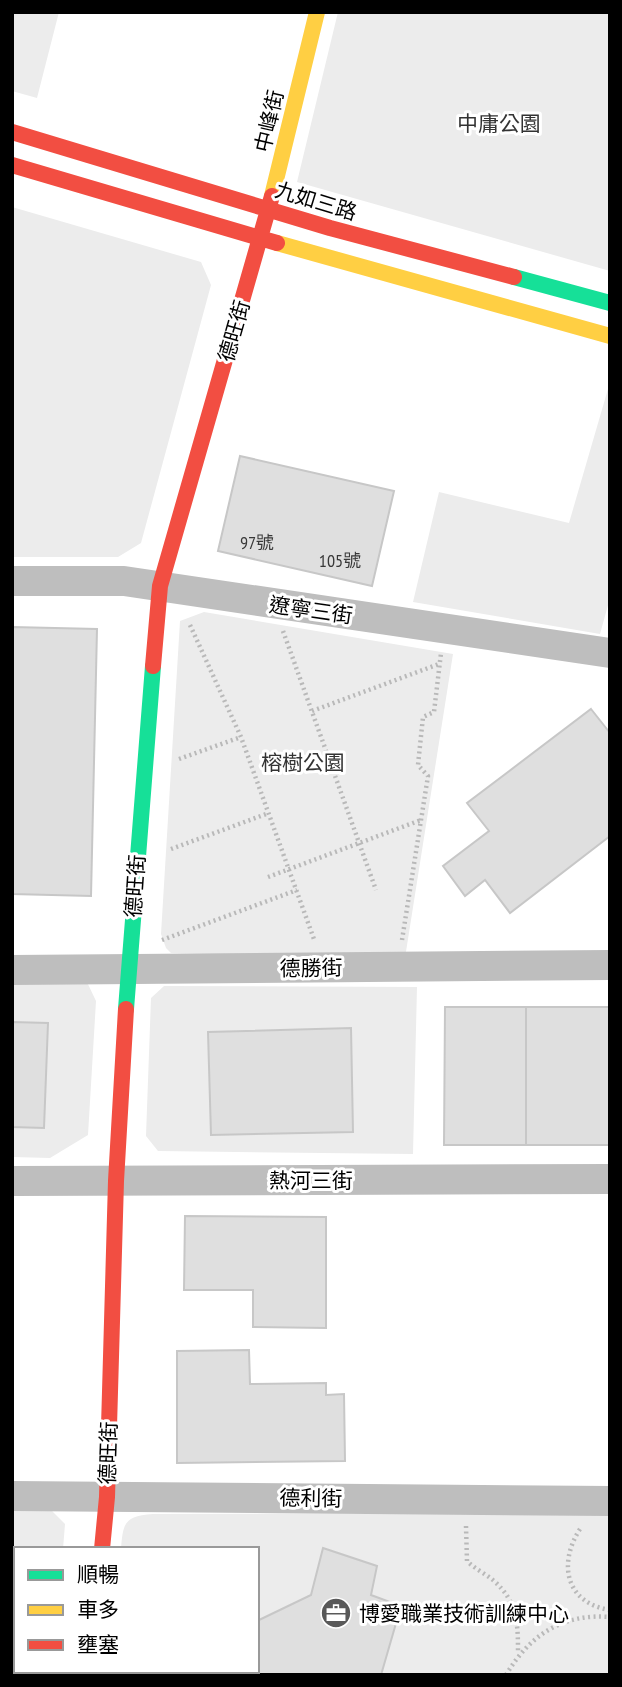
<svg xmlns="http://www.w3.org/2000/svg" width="622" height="1687" viewBox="0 0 622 1687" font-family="'PT Sans Narrow','Noto Sans TC',sans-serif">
<rect width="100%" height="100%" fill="#fff"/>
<path fill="#ececec" d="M12,12H59L37,98L12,91Z
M338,12H610V271L297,182Z
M12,207L201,262L211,285L141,543L118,557H12Z
M610,382V598L600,634L413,602L439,492L569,523Z
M204,612L453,654L405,958L171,953L166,948L161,934L180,621Z
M12,979L86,980L96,1001L88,1135L50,1158L12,1157Z
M164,986L417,987L413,1154L158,1151L146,1136L151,998Z
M12,1508H49L65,1524L63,1549H16V1671H55V1675H12Z
M441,1513L610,1514V1675H111V1671H257V1549H121C123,1522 125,1516 153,1514Z"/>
<path fill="#dfdfdf" stroke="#c7c7c7" stroke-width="2" d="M240,456L394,491L372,586L218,551Z
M12,627L97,629L91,896L12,894Z
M591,709L610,733V836L510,913L485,880L465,896L443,866L489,831L467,803Z
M445,1007H526V1145H444Z
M526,1007H610V1145H526Z
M12,1022L48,1023L44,1128L12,1127Z
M351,1028L353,1132L211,1135L208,1032Z
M185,1216L326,1217V1328L253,1327V1290H184Z
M249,1350L250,1384L326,1383V1395L344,1394L345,1461L177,1463V1351Z
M323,1548L377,1566L371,1595L401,1606L381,1675H179L177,1671H257V1621L311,1595Z"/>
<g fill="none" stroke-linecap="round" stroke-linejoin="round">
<path stroke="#b9b9b9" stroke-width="4.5" stroke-dasharray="2 3.5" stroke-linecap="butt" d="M190,625L241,737L315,942
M283,631L376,890
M312,711L439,664
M179,759L241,737
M171,849L269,813
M268,877L421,820
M162,940L297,890
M402,940L428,776L418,765L423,717L434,712L441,653
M466,1526L467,1561C475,1569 486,1574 494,1581C518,1602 518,1625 518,1654
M580,1529C558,1563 565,1603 610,1610
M506,1675C529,1636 562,1613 610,1617"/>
<path stroke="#bebebe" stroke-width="30" d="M12,581H124L610,653
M12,970L610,965
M12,1181L610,1179
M12,1496L610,1501
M92,1675V1671"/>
<path stroke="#16e098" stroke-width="16" d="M514,277L610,303
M126,1009L153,666"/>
<path stroke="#ffcf43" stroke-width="16" d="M272,196L317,12
M277,243L610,336"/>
<path stroke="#f24e42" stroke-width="16" d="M12,132L330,228L514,277
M12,165L277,243
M153,666L160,586L272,196
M102,1549L107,1497L116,1181L126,1009"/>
</g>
<defs>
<g id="office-disc" transform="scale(1.575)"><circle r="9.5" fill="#595959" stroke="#fff"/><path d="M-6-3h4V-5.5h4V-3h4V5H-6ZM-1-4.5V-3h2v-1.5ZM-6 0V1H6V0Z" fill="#fff"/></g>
</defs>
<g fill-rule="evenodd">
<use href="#office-disc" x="336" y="1613"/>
</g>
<g text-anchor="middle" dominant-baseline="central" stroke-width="6" stroke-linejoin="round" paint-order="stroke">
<g font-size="18" fill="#383838">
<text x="257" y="542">97號</text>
<text x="340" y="560">105號</text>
</g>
<g font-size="21" fill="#000" stroke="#fff">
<text transform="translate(269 121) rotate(-77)">中峰街</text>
<text transform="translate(316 201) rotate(17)">九如三路</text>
<text transform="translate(234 331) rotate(-74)">德旺街</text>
<text transform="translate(311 610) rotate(8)">遼寧三街</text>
<text transform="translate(135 886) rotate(-86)">德旺街</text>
<text transform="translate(311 968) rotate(-1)">德勝街</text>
<text x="311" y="1180">熱河三街</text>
<text transform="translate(108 1453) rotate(-88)">德旺街</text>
<text transform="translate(311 1498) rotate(1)">德利街</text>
</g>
<g font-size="21" fill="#333" stroke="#fff">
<text x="499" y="123">中庸公園</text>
<text x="303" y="762">榕樹公園</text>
</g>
<g font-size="21" fill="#000" stroke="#fff" text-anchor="start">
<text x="359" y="1613">博愛職業技術訓練中心</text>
</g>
</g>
<rect width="622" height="1687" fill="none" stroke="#000000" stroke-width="28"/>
<rect x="14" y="1547" width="245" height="126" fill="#ffffff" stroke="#999999" stroke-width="2"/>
<rect x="28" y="1570" width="35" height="10" fill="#16e098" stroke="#999999" stroke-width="2"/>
<text x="77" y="1582" font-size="21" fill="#000000">順暢</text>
<rect x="28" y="1605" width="35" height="10" fill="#ffcf43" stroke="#999999" stroke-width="2"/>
<text x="77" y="1617" font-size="21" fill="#000000">車多</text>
<rect x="28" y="1640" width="35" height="10" fill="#f24e42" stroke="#999999" stroke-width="2"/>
<text x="77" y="1652" font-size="21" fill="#000000">壅塞</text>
</svg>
